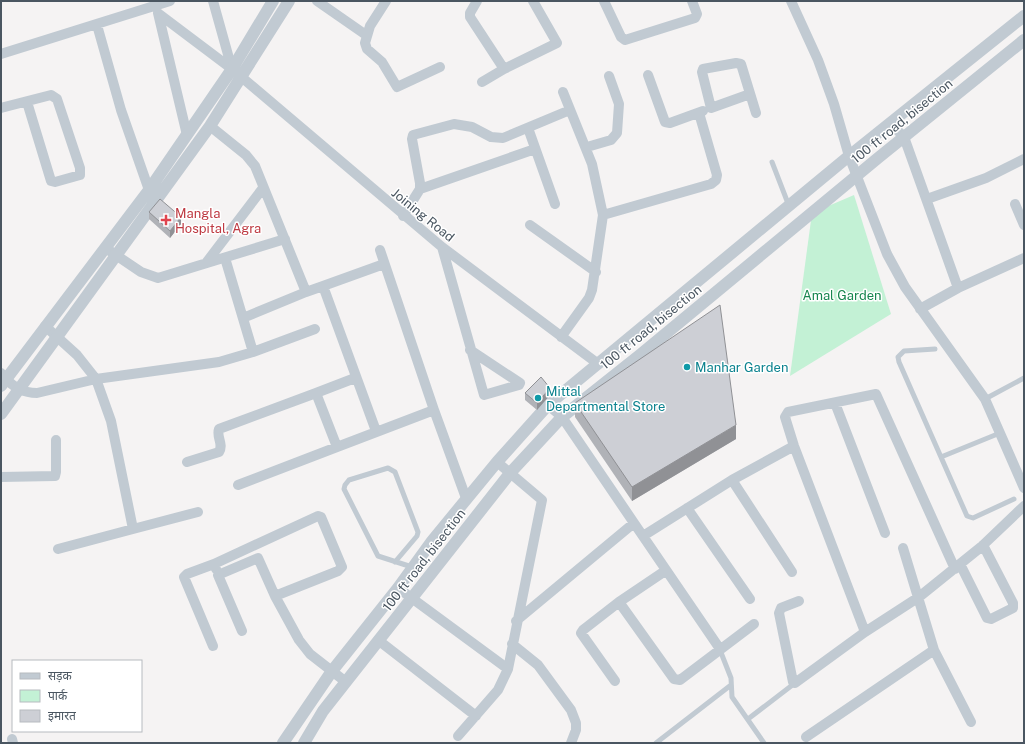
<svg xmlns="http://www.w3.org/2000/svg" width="1025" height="744" viewBox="0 0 1025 744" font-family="'Public Sans','Noto Sans Devanagari',sans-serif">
<rect width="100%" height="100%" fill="#f5f3f3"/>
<path fill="#c3f1d5" d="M854,195L891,314L790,376L812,213Z"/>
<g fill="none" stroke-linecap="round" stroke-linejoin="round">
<path stroke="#c1cad2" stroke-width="5" d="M772,162L789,206
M935,349L904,351L898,357L899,362L967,516L973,518L1014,499
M985,399L1024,378
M941,457L1000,433
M395,562L417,536L418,532L395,472L388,468L349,480L345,485L344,489L378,556L412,567
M720,650L731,678L732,697L764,743
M748,719L795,683
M656,743L731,685"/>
<path stroke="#c1cad2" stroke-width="10" d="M213,1L232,69
M317,1L366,35
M386,1L370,26L365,43L367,49L382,62L397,87L440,67
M477,1L470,13V17L504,69
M604,1L621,37L625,40L695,18L697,14L692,1
M791,1L818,60L834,104L849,156L887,254L905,287L985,399L1024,488
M158,13L187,135
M159,14L232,69L442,247L597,363
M97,25L121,110L149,190L153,195
M1,54L170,1
M648,75L665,122L670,123L703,111
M482,82L504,69L557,43L533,1
M750,94L711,108L702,72L703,69L736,63L741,64L756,113
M1,108L51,95L57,99L80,168V175L55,182L51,181L27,102
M890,123L904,137L958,288
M210,126L246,155L255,166L306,292L323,286L376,431
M528,128L555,204
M587,147L611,140L617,133L619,104L609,76
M420,189L535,149
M927,199L986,178L1024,159
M1015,204L1024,225
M603,215L711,184L716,180L717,175L699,113
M403,216L420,189V183L412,139L413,135L454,124L472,127L491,137L503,138L570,110
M530,225L596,272
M442,247L484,395L519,385L520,383L470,350
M380,250L434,410
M110,251L141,272L158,278L285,239
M206,263L263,188
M323,286L384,264
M920,309L958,288L1024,258
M243,318L306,292
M45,326L77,355L96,379L111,421L133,529L198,512
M561,337L589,298L592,290L603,215L592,164L563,92
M253,352L315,329
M1,373C10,385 22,393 37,393L96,379L219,362L253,352L225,258
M316,393L355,378
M835,403L885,533
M548,405L562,417L634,523
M187,462L219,452C224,444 216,437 219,429L316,393L337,447L434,410L466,498
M497,462L542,500L508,669
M1,477L55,476L56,472V440
M732,480L792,572
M238,485L337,447
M687,508L750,599
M643,536L732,480L794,446
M903,548L934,650L971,722
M58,549L133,529
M214,564L318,516L321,517L342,567L338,571L275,596
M960,564L987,618L991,619L1013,608V603L983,545
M665,571L619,602L674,679L680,680L754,624
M398,588L508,669L498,690L458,736
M799,601L781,608L779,613L793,682L795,683L865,632L919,597L981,547L1024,506
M516,621L634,523L720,649
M242,631L218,575L258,558L275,596L299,640L310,654L346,682
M865,632L794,446L785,417L788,412L876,394L955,569
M378,640L476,716
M512,644L538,665L571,710L576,723V730L571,743
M213,646L184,577L187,574L214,564L216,569
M615,681L581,633L583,630L619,602
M806,737L934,650
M12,739L13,743"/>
<path stroke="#c1cad2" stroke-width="12" d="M1,386L149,190L232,69L273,1
M1,414L210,126L289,1
M283,743L332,671L398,588L432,541L497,462L548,405L849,156L1024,16
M304,743L323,711L511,472L562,417L640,355L878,158L1024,40"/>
</g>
<path fill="#b0b2b7" d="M149,212L181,224L170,238L149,219Z
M525,393L550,395L537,410L525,400Z
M575,403L736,439L632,501L575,417Z"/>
<path fill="#909195" d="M181,217V224L170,238V231Z
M550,388V395L537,410V403Z
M736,425V439L632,501V487Z"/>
<path fill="#cdcfd5" stroke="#909195" d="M160,199L181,217L170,231L149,212Z
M720,305L736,425L632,487L575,403Z
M541,377L550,388L537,403L525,393Z"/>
<path fill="#e0444e" stroke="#fff" stroke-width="1.5" d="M164 214h4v4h4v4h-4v4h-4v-4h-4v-4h4z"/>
<g fill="#0f9aa8" stroke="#fff" stroke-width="1.5">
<circle cx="687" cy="367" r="4"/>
<circle cx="538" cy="398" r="4"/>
</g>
<g text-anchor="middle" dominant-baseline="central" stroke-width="3" stroke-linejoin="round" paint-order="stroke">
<g font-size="13" fill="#4a5661" stroke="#fff">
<text transform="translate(902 121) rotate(-39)">100 ft road, bisection</text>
<text transform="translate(423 215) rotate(39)">Joining Road</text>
<text transform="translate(651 327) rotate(-39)">100 ft road, bisection</text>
<text transform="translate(424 560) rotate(-52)">100 ft road, bisection</text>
</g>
<g font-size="13" fill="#be3a42" stroke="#fff" text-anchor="start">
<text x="175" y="213">Mangla<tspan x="175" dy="15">Hospital, Agra</tspan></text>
</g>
<g font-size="13" fill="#17864f" stroke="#fff">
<text x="842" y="295">Amal Garden</text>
</g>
<g font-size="13" fill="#0d838f" stroke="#fff" text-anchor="start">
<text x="695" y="367">Manhar Garden</text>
<text x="546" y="391">Mittal<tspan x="546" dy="15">Departmental Store</tspan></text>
</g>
</g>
<rect width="1025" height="744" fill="none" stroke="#4a5661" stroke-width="4"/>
<rect x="12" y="660" width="130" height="72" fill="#ffffff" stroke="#b7bbc0"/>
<rect x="20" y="673" width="20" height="6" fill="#c1cad2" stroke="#b7bbc0"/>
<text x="48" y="680" font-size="12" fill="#4a5661">सड़क</text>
<rect x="20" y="690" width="20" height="12" fill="#c3f1d5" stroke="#b7bbc0"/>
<text x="48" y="700" font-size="12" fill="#4a5661">पार्क</text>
<rect x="20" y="710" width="20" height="12" fill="#cdcfd5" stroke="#b7bbc0"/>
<text x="48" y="720" font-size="12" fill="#4a5661">इमारत</text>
</svg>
